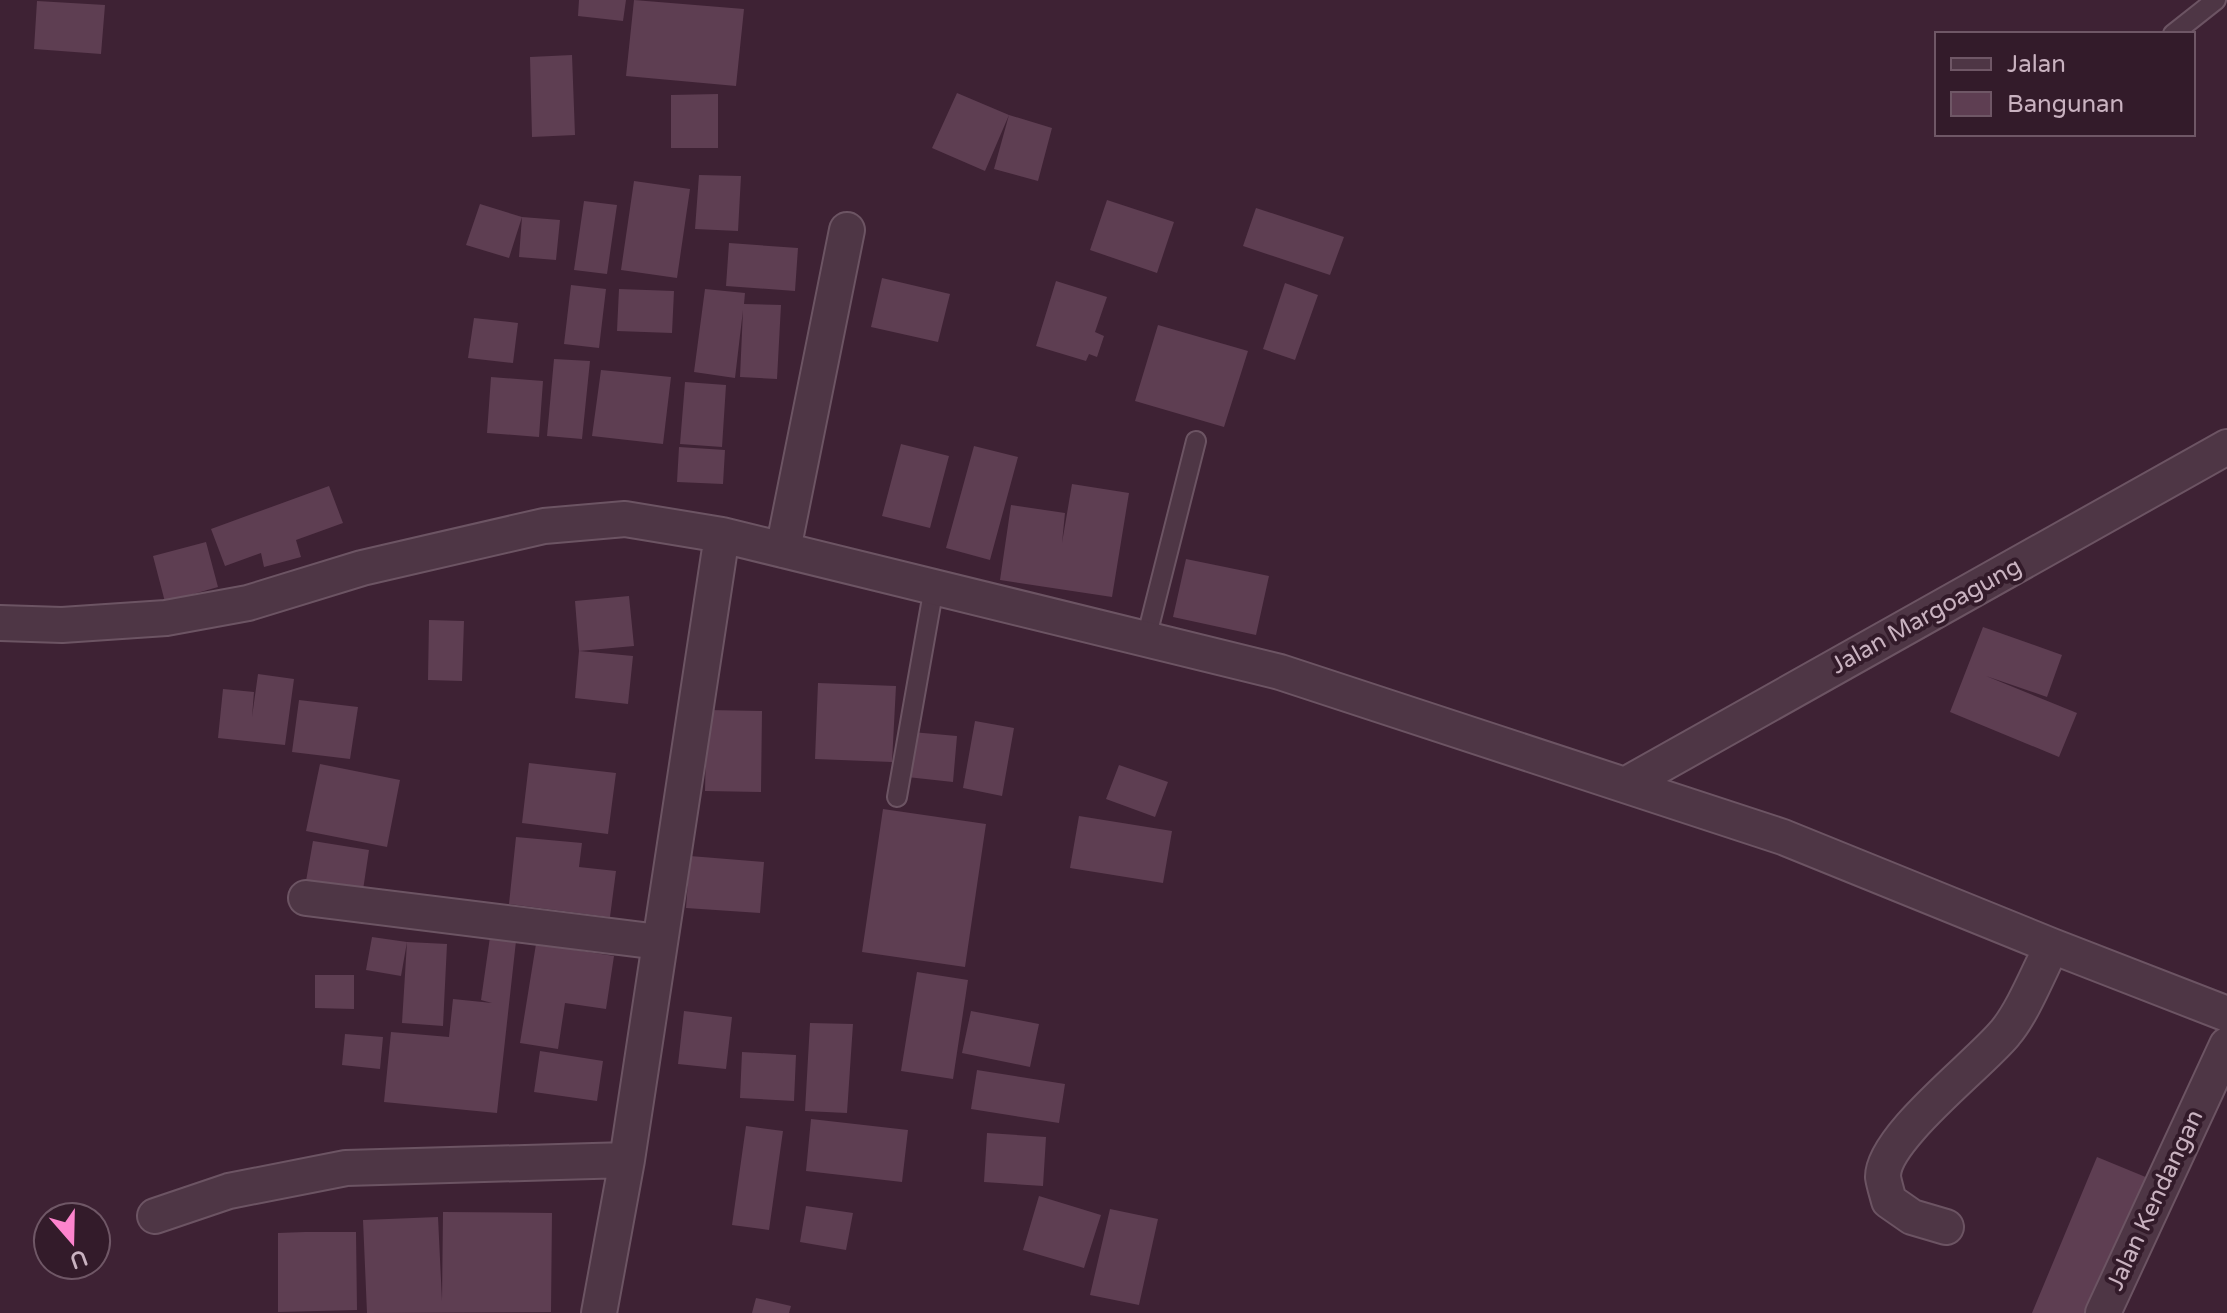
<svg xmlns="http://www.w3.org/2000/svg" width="2227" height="1313" viewBox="0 0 2227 1313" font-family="'Varela Round',sans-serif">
<rect width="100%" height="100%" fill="#3e2234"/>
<path fill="#5e3e52" d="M579,0H626L623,21L578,16Z
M634,0L744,9L736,86L626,76Z
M37,1L105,5L101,54L34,49Z
M572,55L575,135L532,137L530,57Z
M957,93L1009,115L985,171L932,148Z
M718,94V148H671V95Z
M1009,115L1052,128L1038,181L994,169Z
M699,175L741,176L738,231L695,229Z
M634,181L690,189L677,278L621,270Z
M1107,200L1174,222L1157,273L1090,250Z
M584,201L617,205L607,274L574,270Z
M480,204L522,217L560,220L556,260L519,257L522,217L509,258L466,245Z
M1256,208L1344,237L1330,275L1243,246Z
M729,243L798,248L795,291L726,286Z
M882,278L950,294L938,342L871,327Z
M1056,281L1107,297L1095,332L1104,336L1097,357L1089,354L1086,361L1036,346Z
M1285,283L1318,295L1295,360L1263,349Z
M571,285L606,289L599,348L564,344Z
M619,289L674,291L672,333L617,331Z
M705,289L745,293L744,304L781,305L777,379L740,377L743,310L735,378L694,372Z
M474,318L518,323L513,363L468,358Z
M1158,325L1248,351L1224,427L1135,401Z
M554,359L590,361L582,439L547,436Z
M601,370L671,377L663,444L592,436Z
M491,377L543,381L539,437L487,433Z
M685,382L726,385L722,447L680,444Z
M901,444L949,456L930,528L882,516Z
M974,446L1018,457L990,560L946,548Z
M679,447L725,450L723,484L677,482Z
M1072,484L1129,493L1112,597L1000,580L1011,505L1065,513L1062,543Z
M329,486L343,523L296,540L301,557L264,567L261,553L225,566L211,529Z
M206,542L218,587L165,602L153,556Z
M1186,559L1269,576L1256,635L1173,617Z
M629,596L634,646L579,651L575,601Z
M429,620L464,621L462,681L428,680Z
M1983,627L2062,655L2047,697L1986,676L2077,713L2059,757L1950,712Z
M579,651L633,656L628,704L575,698Z
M258,674L294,679L285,745L218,738L223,689L254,692L252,717Z
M818,683L896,686L892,762L815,759Z
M299,700L358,707L350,759L292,752Z
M707,710L762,711L761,792L705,791Z
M975,721L1014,728L1002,796L963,788Z
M912,732L957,736L953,782L907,777Z
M529,763L616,773L608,834L522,823Z
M320,764L400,780L387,847L306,831Z
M1119,765L1168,782L1155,817L1106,799Z
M883,809L986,824L965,967L862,952Z
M1079,816L1172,831L1163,883L1070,868Z
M516,837L582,843L579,867L616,871L610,917L509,904Z
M313,841L369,850L363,890L306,881Z
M690,856L764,862L760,913L686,908Z
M372,937L407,942L401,976L366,970Z
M490,937L516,941L497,1113L384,1102L391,1032L449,1037L453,999L492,1003L481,1000Z
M407,942L447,944L443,1026L402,1023Z
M536,944L614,956L606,1009L565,1003L558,1049L520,1043Z
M917,972L968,980L953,1079L901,1071Z
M315,975H354V1009L315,1008Z
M684,1011L732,1017L726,1069L678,1064Z
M971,1011L1039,1024L1030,1067L962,1053Z
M810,1023L853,1024L847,1113L805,1111Z
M345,1034L383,1037L380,1069L342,1065Z
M540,1051L603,1061L597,1101L534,1092Z
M742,1052L796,1055L794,1101L740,1098Z
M977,1070L1065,1084L1059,1123L971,1109Z
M811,1119L908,1130L902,1182L806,1171Z
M746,1126L783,1131L769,1230L732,1225Z
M987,1133L1046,1137L1043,1186L984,1182Z
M2097,1157L2148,1178L2092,1313H2032Z
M1039,1196L1101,1215L1084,1268L1023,1250Z
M806,1206L853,1213L846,1250L800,1242Z
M1110,1209L1158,1219L1139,1305L1090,1295Z
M443,1212L552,1213L551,1312L367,1313L363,1220L438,1217L442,1301Z
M305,1232H356L357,1310L278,1312V1233Z
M756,1298L791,1306L789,1313H752Z"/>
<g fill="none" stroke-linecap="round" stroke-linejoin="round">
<g stroke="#6c5463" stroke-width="22">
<path id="service" d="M2173,34L2216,0
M1146,639L1196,441
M897,797L934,587"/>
</g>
<g stroke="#6c5463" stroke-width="38">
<path id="minor" d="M783,550L847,230
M0,623L62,625L166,618L248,603L362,568L544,526L625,519L722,535L1280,672L1783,837L2052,946L2227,1014
M1625,785L2227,447
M306,898L659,942
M155,1216L229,1191L346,1168L627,1160
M1946,1227L1912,1217L1889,1201C1887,1193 1884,1184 1883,1177C1882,1138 1980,1064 2005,1033C2023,1012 2039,971 2052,946
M599,1313L627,1160L722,535
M2103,1313L2227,1045"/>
</g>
<use href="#service" stroke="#4e3645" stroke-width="18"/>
<use href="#minor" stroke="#4e3645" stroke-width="34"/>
</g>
<g text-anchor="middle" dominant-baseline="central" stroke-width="8" stroke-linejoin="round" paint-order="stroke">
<g font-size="24" fill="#c9b2c0" stroke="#331b2a">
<text transform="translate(1926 616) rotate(-29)">Jalan Margoagung</text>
<text transform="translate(2155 1200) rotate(-65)">Jalan Kendangan</text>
</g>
</g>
<rect x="1935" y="32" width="260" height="104" fill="#331b2a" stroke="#6f5766" stroke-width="2"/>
<rect x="1951" y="58" width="40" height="12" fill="#4e3645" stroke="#6f5766" stroke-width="2"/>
<text x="2007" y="72" font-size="24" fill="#c9b2c0">Jalan</text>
<rect x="1951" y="92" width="40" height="24" fill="#5e3e52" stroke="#6f5766" stroke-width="2"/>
<text x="2007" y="112" font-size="24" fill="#c9b2c0">Bangunan</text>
<g transform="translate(72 1241) rotate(160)"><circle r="38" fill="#331b2a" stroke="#6f5766" stroke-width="2"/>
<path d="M0-6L14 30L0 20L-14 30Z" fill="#fd84cd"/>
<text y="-12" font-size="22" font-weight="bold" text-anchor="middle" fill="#c9b2c0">U</text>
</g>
</svg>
